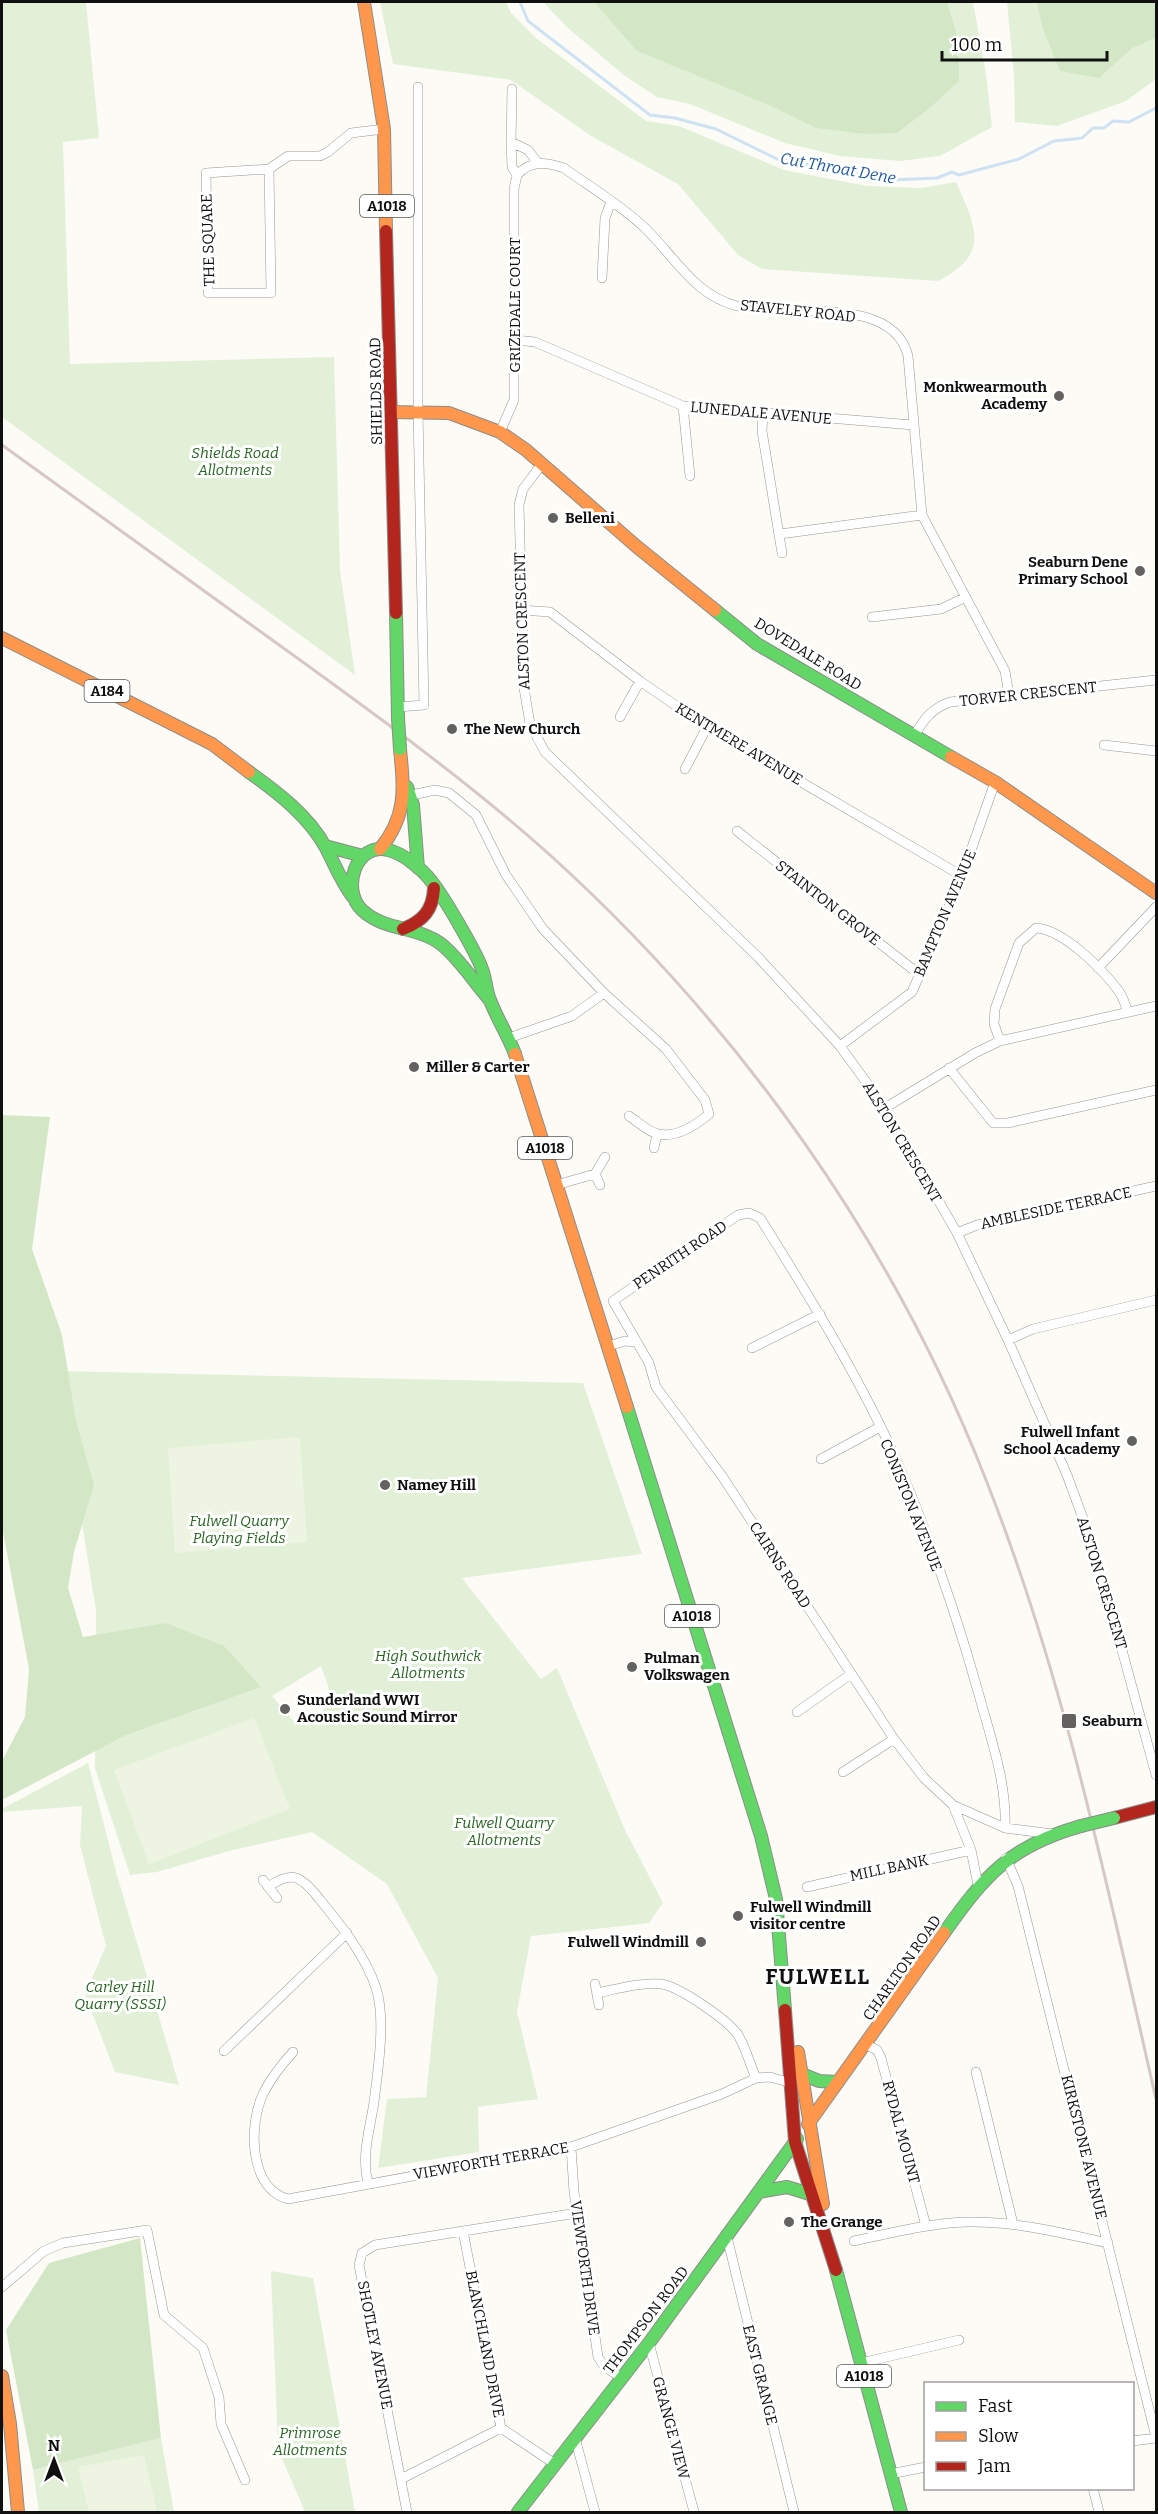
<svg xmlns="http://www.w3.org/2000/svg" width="1158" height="2514" viewBox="0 0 1158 2514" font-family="Bitter,serif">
<rect width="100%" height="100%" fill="#fcfbf6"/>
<path fill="#e3f0d8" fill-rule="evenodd" d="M2,2H86L99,138L63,142L70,364L334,357L340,570L355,675L2,417Z
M380,2H506L511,13L536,38L646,121L679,126L784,170L867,186L921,188L956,182C976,227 991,254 938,281L762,269L738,255L678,184L591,136L511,80L393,64Z
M543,2H973L986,74L992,127L940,156L900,161L840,156L785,143L690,104L657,97L625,76L568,28Z
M1007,2H1156V79L1126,101L1057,126L1015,122L1014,76Z
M58,1371L583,1383L642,1554L462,1578L541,1679L557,1668L625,1830L663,1903L649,1923L531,1936L517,2012L538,2099L478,2107L479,2152L378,2168L387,2099L426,2097L438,1978L387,1884L312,1832L229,1851L157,1872L130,1875L95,1768L96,1611ZM321,1666L334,1703L297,1725L272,1696Z
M88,1763L117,1875L179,2085L115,2072L85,1994L106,1946L80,1845L82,1806L2,1812V1809Z
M271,2271L313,2278L355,2512H305L278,2449Z
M161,2438L174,2512H39L33,2470Z"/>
<path fill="#d3e7c6" d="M594,2H947L959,42V81L931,107L897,133L864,134L816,128L769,105L637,51Z
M1037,2H1156V38L1132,48L1099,78L1060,71L1042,26Z
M2,1115L50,1117L32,1249L62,1335L76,1421L94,1485L74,1552L68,1588L83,1637L166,1623L224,1646L261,1687L126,1735L2,1800V1761L25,1717L29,1669L2,1526Z
M140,2238L161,2438L33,2470L6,2330L49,2263Z"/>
<path fill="#edf4e1" d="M300,1437L307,1542L175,1553L168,1448Z
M254,1718L290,1809L149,1864L114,1770Z
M144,2455L157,2512H89L78,2467Z"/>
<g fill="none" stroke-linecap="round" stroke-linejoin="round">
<path stroke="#cfe2f4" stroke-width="3" d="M520,2L528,21L650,115L675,118L716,129L777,159L892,180L937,178L952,172L959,175L1019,159L1054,141L1082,138L1093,128H1104L1113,121L1129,122L1156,108"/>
<g stroke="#969694" stroke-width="10">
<path id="street" d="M511,142L512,89
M269,169L271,293H208L206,173Z
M269,169L288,156H320L328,152L351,133L384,129
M517,175C531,160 546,162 564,168C590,187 621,205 645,228C675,257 694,295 737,306C784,318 893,293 908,356L922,515L1005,671L1009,695
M517,175L512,167L511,142L528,150L538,163
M602,278L605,218L611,202
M515,340L535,342L683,406L913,425
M683,406L690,476
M763,414L762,431L782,553
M500,432L514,400V189L517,175
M542,464L523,489L519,505L524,688L530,724L545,752L758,957L840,1046L885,1108L957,1233L1008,1340L1067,1475L1095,1551L1156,1775
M780,534L922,515
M521,610L550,612L640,681L707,727L962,876
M872,617L941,609L966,597
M398,707L424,705L418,411V87
M620,717L640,681
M914,736C924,719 931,709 950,702L1156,680
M1104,745L1156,751
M685,769L707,727
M412,795L435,790L449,793L476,815L506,875L543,929L604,993L666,1049L705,1100L709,1114C696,1125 676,1138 658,1134C648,1132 637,1121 629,1116
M737,831L920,975
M1098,968L1156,907
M509,1038L572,1016L604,993
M1000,1041L994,1024L995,1009L1019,943L1036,928C1064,930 1101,968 1118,990C1123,996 1125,1005 1128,1012
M840,1046L912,992L962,876L995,782
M949,1068L993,1123H1008L1156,1090
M885,1108L975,1053L1000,1041L1156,1006
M654,1148L657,1134
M595,1174L600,1185
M556,1185L595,1174L605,1157
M957,1233L977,1225L1156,1186
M613,1301L738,1215L749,1213L760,1218C809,1296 858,1375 896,1459C929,1535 957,1616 979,1695C991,1739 1007,1783 1005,1828
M613,1301L649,1363L656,1387L722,1476L894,1739L924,1778L953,1805
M1008,1340L1033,1329L1156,1300
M608,1346L625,1341L637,1342
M752,1348L820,1314
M821,1459L880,1427
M797,1712L851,1674
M843,1772L894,1739
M1006,1858L1018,1886L1156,2437
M263,1880L277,1898
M978,1885L971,1850L953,1805L1005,1828L1053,1834
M268,1887C291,1871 300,1875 317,1896C339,1923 365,1954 376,1988C386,2018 378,2070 374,2102C370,2129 361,2156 368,2183
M807,1887L971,1850
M595,1984L599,2005
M597,1993C617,1989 641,1982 661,1984C679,1986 729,2021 738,2035C746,2048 750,2065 756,2078
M867,2045L877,2050L881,2058L926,2226
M224,2051L347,1933
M293,2052C281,2065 271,2078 263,2094C249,2124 248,2188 288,2199L571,2147L722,2094L756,2078L770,2077L791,2083
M976,2072L1013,2224
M571,2147L574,2192L598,2357L604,2366L622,2378
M463,2231L501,2428L555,2464
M727,2237L794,2512
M854,2241C891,2233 930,2223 967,2222C1015,2221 1062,2233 1108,2243
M2,2287L44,2251L63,2243L147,2230L164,2315L203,2348L219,2397L221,2424L245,2480
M649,2343L694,2512
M861,2363L959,2340
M575,2438L595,2512
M1132,2441L1156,2438
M890,2474L926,2467
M401,2479L501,2428
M1093,2488L1099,2512
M407,2512L359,2265L362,2253L375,2245L577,2213"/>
</g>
<g stroke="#8d8c8a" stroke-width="14">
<path id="fast" d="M715,610L757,644L951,757
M396,613L398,718
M249,772C277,792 309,816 326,848C335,865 341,881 353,897
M407,787L413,805L418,868
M325,846L363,856
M489,999C474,982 459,958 441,944C417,926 384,931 362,910C341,890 355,842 388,850C403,853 423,870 432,882C444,897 476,952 482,969C486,979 486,991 490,1000C497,1019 508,1035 515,1054
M627,1407L761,1836L776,1899L785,2010
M944,1933C985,1875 1010,1846 1081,1826
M802,2074L819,2081L838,2082
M759,2192L787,2187L813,2195
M836,2270L901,2512
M518,2512L649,2343L797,2139"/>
</g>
<g stroke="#8d8c8a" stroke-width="14">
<path id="slow" d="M364,2L384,129L386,231
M391,412L449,413L500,432L526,450L636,546L715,610
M2,638L212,744L249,772
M951,757L995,782L1156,893
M380,849C407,816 404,790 400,749
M515,1054L627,1407
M798,2052L823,2204
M808,2124L944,1933
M2,2376L10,2424L18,2512"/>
</g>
<g stroke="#8d8c8a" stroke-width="14">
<path id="jam" d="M386,231L396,613
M403,929C423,921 433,910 434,888
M1114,1818L1156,1807
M785,2010L795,2142L836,2270"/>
</g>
<use href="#street" stroke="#fffefe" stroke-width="9"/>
<use href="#fast" stroke="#63d668" stroke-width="12"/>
<use href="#slow" stroke="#ff974d" stroke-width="12"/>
<use href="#jam" stroke="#b3261e" stroke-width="12"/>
<path stroke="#d7c8c6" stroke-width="3" d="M2,445C93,511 184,576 275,642C369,710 464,778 550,855C739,1026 893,1242 986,1480C1065,1679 1108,1890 1156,2099"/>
<g stroke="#8d8c8a" stroke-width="14" stroke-linecap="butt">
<path id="fast-bridge" d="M398,718L400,749
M1081,1826L1114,1818"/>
</g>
<use href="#fast-bridge" stroke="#63d668" stroke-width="12"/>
</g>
<g fill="#636260" stroke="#fff" stroke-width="2">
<circle cx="1059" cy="396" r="6"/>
<circle cx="553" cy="518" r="6"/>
<circle cx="1140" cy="571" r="6"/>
<circle cx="452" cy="729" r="6"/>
<circle cx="414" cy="1067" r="6"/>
<circle cx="1132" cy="1441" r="6"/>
<circle cx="385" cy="1485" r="6"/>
<circle cx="632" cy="1667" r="6"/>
<circle cx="285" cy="1709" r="6"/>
<rect x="1061" y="1713" width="16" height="16" rx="3"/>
<circle cx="738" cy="1916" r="6"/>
<circle cx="701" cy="1942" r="6"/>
<circle cx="789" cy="2222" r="6"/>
</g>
<g text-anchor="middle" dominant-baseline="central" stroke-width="6" stroke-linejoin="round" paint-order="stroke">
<g fill="#fff" stroke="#585858" stroke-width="1.5">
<rect x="360" y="195" width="54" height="22" rx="4.5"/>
<rect x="84.5" y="680" width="45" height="22" rx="4.5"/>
<rect x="518" y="1137" width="54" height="22" rx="4.5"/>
<rect x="665" y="1605" width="54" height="22" rx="4.5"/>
<rect x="837" y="2365" width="54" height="22" rx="4.5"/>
</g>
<g font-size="14" font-weight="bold" fill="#101010">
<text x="387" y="206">A1018</text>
<text x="107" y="691">A184</text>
<text x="545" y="1148">A1018</text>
<text x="692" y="1616">A1018</text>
<text x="864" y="2376">A1018</text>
</g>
<g font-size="15" fill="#101010" stroke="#fff">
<text transform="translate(208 240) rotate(-92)">THE SQUARE</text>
<text transform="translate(515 305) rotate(-90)">GRIZEDALE COURT</text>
<text transform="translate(798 311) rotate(6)">STAVELEY ROAD</text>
<text transform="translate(376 391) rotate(-91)">SHIELDS ROAD</text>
<text transform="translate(761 413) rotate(5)">LUNEDALE AVENUE</text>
<text transform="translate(522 621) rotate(-92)">ALSTON CRESCENT</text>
<text transform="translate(808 654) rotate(32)">DOVEDALE ROAD</text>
<text transform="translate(1028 694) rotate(-6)">TORVER CRESCENT</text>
<text transform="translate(739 744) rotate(31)">KENTMERE AVENUE</text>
<text transform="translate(828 903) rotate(38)">STAINTON GROVE</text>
<text transform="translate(945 913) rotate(-67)">BAMPTON AVENUE</text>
<text transform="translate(902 1142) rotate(59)">ALSTON CRESCENT</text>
<text transform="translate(1056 1208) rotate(-12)">AMBLESIDE TERRACE</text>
<text transform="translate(680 1255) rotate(-34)">PENRITH ROAD</text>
<text transform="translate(911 1505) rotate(68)">CONISTON AVENUE</text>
<text transform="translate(780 1565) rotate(57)">CAIRNS ROAD</text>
<text transform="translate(1102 1583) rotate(73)">ALSTON CRESCENT</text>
<text transform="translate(889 1868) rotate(-12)">MILL BANK</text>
<text transform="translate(902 1968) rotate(-55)">CHARLTON ROAD</text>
<text transform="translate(901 2132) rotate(75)">RYDAL MOUNT</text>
<text transform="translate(1084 2147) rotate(76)">KIRKSTONE AVENUE</text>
<text transform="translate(491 2161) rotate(-10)">VIEWFORTH TERRACE</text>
<text transform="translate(585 2268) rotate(82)">VIEWFORTH DRIVE</text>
<text transform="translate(646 2320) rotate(-53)">THOMPSON ROAD</text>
<text transform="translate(485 2344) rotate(79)">BLANCHLAND DRIVE</text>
<text transform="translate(375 2345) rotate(79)">SHOTLEY AVENUE</text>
<text transform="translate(760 2375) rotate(76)">EAST GRANGE</text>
<text transform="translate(671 2428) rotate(75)">GRANGE VIEW</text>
</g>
<g font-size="15" font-weight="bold" fill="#101010" stroke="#fff" text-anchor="start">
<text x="1047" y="387" text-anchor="end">Monkwearmouth<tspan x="1047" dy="17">Academy</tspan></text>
<text x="565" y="518">Belleni</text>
<text x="1128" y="562" text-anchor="end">Seaburn Dene<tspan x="1128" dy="17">Primary School</tspan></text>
<text x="464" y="729">The New Church</text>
<text x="426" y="1067">Miller &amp; Carter</text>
<text x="1120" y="1432" text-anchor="end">Fulwell Infant<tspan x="1120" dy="17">School Academy</tspan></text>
<text x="397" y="1485">Namey Hill</text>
<text x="644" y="1658">Pulman<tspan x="644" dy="17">Volkswagen</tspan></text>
<text x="297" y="1700">Sunderland WWI<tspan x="297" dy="17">Acoustic Sound Mirror</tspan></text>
<text x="1082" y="1721">Seaburn</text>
<text x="750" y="1907">Fulwell Windmill<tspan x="750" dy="17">visitor centre</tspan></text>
<text x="689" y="1942" text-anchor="end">Fulwell Windmill</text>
<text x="801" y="2222">The Grange</text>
</g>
<g font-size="15" font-style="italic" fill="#2a6524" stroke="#fff">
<text x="235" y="453">Shields Road<tspan x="235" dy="17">Allotments</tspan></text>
<text x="239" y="1521">Fulwell Quarry<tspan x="239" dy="17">Playing Fields</tspan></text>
<text x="428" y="1656">High Southwick<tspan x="428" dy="17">Allotments</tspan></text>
<text x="504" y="1823">Fulwell Quarry<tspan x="504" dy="17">Allotments</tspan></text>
<text x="120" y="1987">Carley Hill<tspan x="120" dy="17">Quarry (SSSI)</tspan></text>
<text x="310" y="2433">Primrose<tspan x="310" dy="17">Allotments</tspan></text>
</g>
<g font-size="16" font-style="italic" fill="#20579b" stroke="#fff">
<text transform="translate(838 168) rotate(10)">Cut Throat Dene</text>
</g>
<g font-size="21" font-weight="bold" letter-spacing="1.5" fill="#101010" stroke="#fff">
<text x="818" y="1977">FULWELL</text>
</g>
</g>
<rect width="1158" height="2514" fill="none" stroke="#101010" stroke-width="6"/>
<rect x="924" y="2382" width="210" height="108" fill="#ffffff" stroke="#9f9f9f" stroke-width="1.5"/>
<rect x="936" y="2402" width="30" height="9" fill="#63d668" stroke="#9f9f9f" stroke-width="1.5"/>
<text x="978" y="2412" font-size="18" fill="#101010">Fast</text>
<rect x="936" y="2432" width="30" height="9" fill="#ff974d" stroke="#9f9f9f" stroke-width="1.5"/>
<text x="978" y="2442" font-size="18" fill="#101010">Slow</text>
<rect x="936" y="2462" width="30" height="9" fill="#b3261e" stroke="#9f9f9f" stroke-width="1.5"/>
<text x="978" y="2472" font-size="18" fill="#101010">Jam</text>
<g transform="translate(54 2460)" stroke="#ffffff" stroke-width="4.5" paint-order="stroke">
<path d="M0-4.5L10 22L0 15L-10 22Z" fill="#101010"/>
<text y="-9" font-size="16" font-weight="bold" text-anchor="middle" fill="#101010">N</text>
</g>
<path d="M942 51v9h165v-9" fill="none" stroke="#101010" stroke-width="3"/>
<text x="951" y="51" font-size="18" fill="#101010" stroke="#ffffff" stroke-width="4.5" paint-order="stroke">100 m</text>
</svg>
